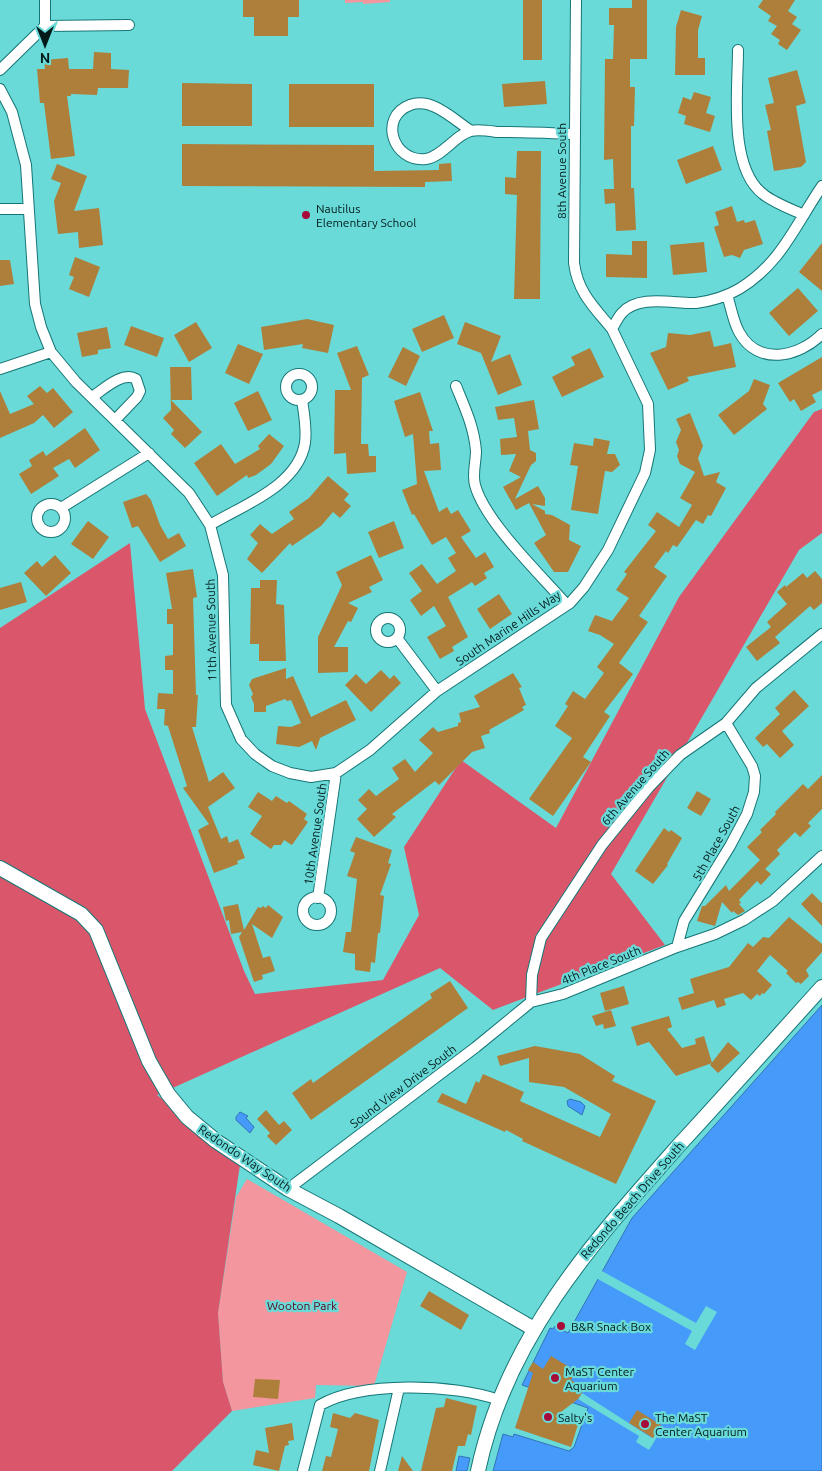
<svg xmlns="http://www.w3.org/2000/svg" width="822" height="1471" viewBox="0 0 822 1471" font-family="Ubuntu,sans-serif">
<rect width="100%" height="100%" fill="#69dad8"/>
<path fill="#f3969e" d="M345,0H390V2L363,4V2L345,3Z
M247,1179L407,1272L374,1386L316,1385L315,1398L232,1411L223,1382L218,1313L236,1197Z"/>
<path fill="#da576b" d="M822,409V533L799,550L611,874L665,945L493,1010L440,968L157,1095L241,1158L218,1313L223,1382L232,1411L172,1471H0V628L130,543L145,709L244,971L255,994L383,980L419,915L404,847L461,760L556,828L679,597L814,412Z"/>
<path fill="#469afa" stroke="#3274b7" d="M822,1005V1471H493L503,1434L513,1437L514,1434L569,1451L574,1447L588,1408L522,1385L550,1328L553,1329L555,1326L568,1333L632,1218Z
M570,1099L581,1102L585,1106L582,1115L568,1106L567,1101Z
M240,1112L248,1116L246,1118L254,1127L250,1133L236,1120V1117Z
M459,1456L470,1458L467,1471H456Z"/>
<path fill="#69dad8" d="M600,1270L696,1323L706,1306L717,1312L695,1350L685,1344L692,1331L596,1278Z
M582,1393L652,1438L660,1426L663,1427L649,1450L636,1442L639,1436L578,1399Z"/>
<path fill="#ae7f3a" d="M243,0H299V17H288V36H254V17H243Z
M523,0H542V60H523Z
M632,0H647V59H630V87H635L634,126H631V188H634L636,230L616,231L615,203L605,204L604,189H614L613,159L604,160L605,59H613L614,25H609V8H632Z
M763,0H795L788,11L797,17L792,24L801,30L787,50L778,44L780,40L771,34L777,26L768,21L771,16L758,7Z
M681,10L702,16L698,30V58H705V75H675L676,27Z
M94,52L111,53V69L129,70L128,88H98L97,95L71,94V96H67L75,156L51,159L44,103H40L37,69H45L44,60L68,58L69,69H93Z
M797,70L806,103L796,106L806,162L801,167L774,171L767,131L771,130L765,105L774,103L768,78Z
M545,81L547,104L504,107L502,84Z
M182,83L252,84V126H182Z
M289,84H374V127H289Z
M694,92L711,97L706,113L715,116L710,132L684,124L686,116L678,113L683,97L691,100Z
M182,144L374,145V171L439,170V164L451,163L452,181L425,182V187L182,186Z
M713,146L722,170L686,184L677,160Z
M517,151H541L540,299H514L517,195L505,194V177L516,178Z
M57,164L87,176L74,211L99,208L103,245L79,248L78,232L58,234L54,201L61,183L51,179Z
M732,206L737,222L744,220L745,223L755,220L763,244L744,250L740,258L732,255L724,257L714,227L719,225L715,212Z
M632,241H647V278L606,277V254L632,255Z
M704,242L707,272L673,275L670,245Z
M822,243V291L799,272Z
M75,257L100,267L89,297L69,289L74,277L69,275Z
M0,260H10L14,284L0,286Z
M798,288L818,311L789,336L769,313Z
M444,315L454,338L422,352L412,329Z
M307,319L334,325L328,353L302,348L303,344L264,350L261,327Z
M196,322L212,348L189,362L174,335Z
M465,322L501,336L491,362L510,354L522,385L498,395L481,353L457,344Z
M131,326L164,338L157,357L124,345Z
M107,327L111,348L98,350V354L82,357L77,333Z
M710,331L714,347L731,343L736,367L687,377L689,381L668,390L650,353L666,347L668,333L690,335Z
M238,344L263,354L249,384L225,373Z
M357,346L369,375L362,378L361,444H368L369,456H376V472L347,474L346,453L334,454L335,390H351L337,353Z
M403,347L420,356L406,386L388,377Z
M590,348L604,377L562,397L552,377L575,365L571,357Z
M822,357V390L812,395L816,402L801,411L794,399L790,402L778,383Z
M170,367H191L192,400H171L202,432L185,448L171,434L174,430L163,418L171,410Z
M754,379L770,385L763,404L767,409L734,435L718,415L749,391Z
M40,386L47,393L53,388L73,412L54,428L43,415L34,423L0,438V391L10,414L34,404L27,396Z
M258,391L272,420L248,431L234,403Z
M420,392L433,431H429L430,444L439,443L441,470L424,471L439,512L447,507L451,514L458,510L471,531L461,537L476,558L485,552L494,567L484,573L487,578L475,586L472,582L448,597L468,637L452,647L454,651L440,659L427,637L446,626L434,606L421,616L410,600L422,591L409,573L422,564L437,584L456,571L448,558L456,553L446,537L432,545L414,514L412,515L402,490L417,484L413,434L405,437L394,401Z
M534,400L539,429L528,431L530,450L536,453V461L531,465L515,499L538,486L545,498V506L532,504L545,511V514L552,515L570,525L569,540L581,546L568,572H554L534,543L546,535L529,503L516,510L503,487L521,477L509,471L516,454L501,455L500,439L517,437L514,418L498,420L495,407Z
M690,413L703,446L698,458L704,476L720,472L716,482L726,488L711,516L708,515L703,524L696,520L677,547L673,545L668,553L666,551L654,567L667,576L639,616L648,622L619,663L633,674L604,712L610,716L583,757L591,762L553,816L529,799L572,738L555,726L568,706L565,704L573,691L585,699L604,673L597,667L614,644L600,635L588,631L595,615L612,621L629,598L616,590L627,574L624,572L656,531L648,525L657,512L679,527L692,505L680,498L695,472L680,464L677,456L679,450L676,442L681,430L676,419Z
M85,428L100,450L75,468L69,459L53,468L59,476L31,494L19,474L32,466L29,460L43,451L46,456Z
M269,434L284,446L271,464L256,475L248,478L247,475L217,496L194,463L221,444L235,464L260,449L258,446Z
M594,438L610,441L607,454H615L620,465L612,472L605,471L598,514L571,510L578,466L570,465L574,443L593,446Z
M328,476L349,494L344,500L351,506L340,518L333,512L321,526L292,546L290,543L262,573L247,559L258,543L250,535L260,524L272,534L294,519L289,512L309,498Z
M146,494L151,500L160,525L168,539L179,533L186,546L160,562L138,526L132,528L123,502Z
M88,521L109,537L93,559L71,544Z
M394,521L404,548L379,558L368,532Z
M55,555L71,573L46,596L24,573L37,561L42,567Z
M371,555L383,580L369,587L372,592L348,603L358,608L351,622L348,621L334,647H348V672L318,673V637L342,585L336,572Z
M193,569L197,597L193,598L196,695H198L196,727H192L209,782L223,772L235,788L208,807L221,839L227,836L229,843L238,839L245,858L237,861L238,864L214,873L198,830L209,824L183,788L187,786L168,726L164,725L165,709H157L158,693L173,694V670H165V656L173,655V624H167V609H172L166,573Z
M815,571L822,579V603L814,610L810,606L775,637L780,643L757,661L746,647L771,627L767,622L787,604L777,592L785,585L786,587L803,573L807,578Z
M260,580H277L276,604L284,605L286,661H259V644H250L251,588H260Z
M21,582L27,602L0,610V588Z
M499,594L512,614L490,629L477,609Z
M286,668V679L293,676L311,717L346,700L356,720L320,738L316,750L312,741L299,747L276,744L278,726L291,727L301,723L291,700L287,701L285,699L266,706V712H254V704L251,697L253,694L249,685L252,679Z
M381,670L390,679L394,675L401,683L371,712L345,685L356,674L366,684Z
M513,673L522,687L519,688L526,705L522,707L524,710L489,730L490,733L481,736L485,748L472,752L439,785L435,781L392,814L396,817L374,837L357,819L367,809L358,800L369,789L376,796L399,779L392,768L405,759L415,772L433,753L419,740L433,727L438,732L458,726V723L461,722L459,713L480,707L474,696Z
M794,690L809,706L782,731L794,745L780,758L767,744L763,747L755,738L780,714L775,708Z
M822,775V809L808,823L811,826L800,837L795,832L777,850L780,854L765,869L771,874L761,885L757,881L739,900L741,903L739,904L745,911L738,915L733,911L732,913L722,902L715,926L697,921L702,906H705L726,885L729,891L760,860L747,847L762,832L760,830L776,814L775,812L803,784L808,789Z
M697,791L711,799L701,816L687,808Z
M258,792L272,801L276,796L287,803L289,801L307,814L304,819L308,822L292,845L284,840L281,845H274L271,849L250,834L262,816L248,807Z
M664,828L669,832L671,830L682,838L667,864L668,865L653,884L635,871Z
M356,837L392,850L388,863L391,864L380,895L384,896L380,933H378L375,963L371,962L370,972L355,970V954L343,952L346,932H351L357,879L347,876L355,853L350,851Z
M812,893L822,903V926L801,904Z
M238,904L244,930L258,907L261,908L263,906L266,908L268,905L283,917L272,938L252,924L263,958L270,956L275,971L262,975L263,979L254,982L239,937L242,932L231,934L229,920L226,921L223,907Z
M789,917L822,944V952L806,970L809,976L801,984L798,982L796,983L786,973L788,971L770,955L757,971L772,985L764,994L762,993L760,996L757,994L751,1000L743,993L724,999L726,1005L717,1008L714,1000L682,1010L678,998L694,993L690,979L729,967L748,943L753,947L763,937L769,938Z
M450,981L468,1008L311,1120L292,1093L311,1079L313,1083L432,998L430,994Z
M624,986L629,1004L605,1011L600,993Z
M611,1010L616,1026L604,1029L603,1024L596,1026L592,1016Z
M669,1016L672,1027L667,1029L682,1048L696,1044L695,1039L704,1036L712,1063L676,1076L649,1042L637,1046L631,1027Z
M728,1042L740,1053L718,1073L710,1065Z
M535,1046L580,1054L615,1076L612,1081L656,1101L616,1184L522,1141L523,1139L506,1130L505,1132L437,1102L442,1093L466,1104L476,1081L479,1083L483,1074L524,1092L520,1101L600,1137L611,1114L564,1087L529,1082V1058L500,1066L497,1056Z
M266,1110L279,1125L284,1121L292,1130L276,1145L267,1136L270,1133L257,1119Z
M429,1291L469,1315L461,1330L420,1306Z
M551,1356L576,1371L571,1380L581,1386L578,1390L582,1393L578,1399L561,1412L580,1418L571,1447L515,1428L533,1373L528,1370L533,1362L543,1369Z
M255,1379L280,1380L278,1399L253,1397Z
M446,1398L477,1406L471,1435L468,1434L465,1446H458L452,1471H421L436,1408L444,1407Z
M637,1410L661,1425L653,1438L629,1423Z
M333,1413L350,1418L355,1413L379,1420L369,1471H322L326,1456L331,1457L338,1429L330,1427Z
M292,1423L294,1440L288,1441L289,1445L285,1446L279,1471L253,1465L256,1450L269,1453L265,1428Z
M402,1456L413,1471H398Z"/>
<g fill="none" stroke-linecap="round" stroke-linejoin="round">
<g stroke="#167676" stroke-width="12">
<path id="street" d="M576,0L574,263C578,293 594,307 612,329
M45,26L129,25
M738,50C738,90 728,167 763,194C774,203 791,209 804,215
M0,70L45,26V0
M0,89L12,112L26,165L35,304L41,327L51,352L76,382L189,493L210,525L223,575L226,705L241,739L255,754L272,766L290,773L311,777L336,773L370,750L437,691L570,603L584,587L608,550L645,473L650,450L648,404L612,329C615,324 618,317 622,313C639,294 674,304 696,303C711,301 727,296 739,289C781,264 796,224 822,186
M471,131C453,119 432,97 410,105C378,117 393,163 426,159C442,157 455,135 471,131C478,129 490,131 497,132C523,132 548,133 574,134
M0,209H28
M727,295C731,307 733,321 739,332C758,367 799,357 822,334
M0,369L51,352
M286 387a13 13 0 1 1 26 0a13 13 0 1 1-26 0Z
M456,386C465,408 474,427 476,451C476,462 472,474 475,485C485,522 541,575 567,605
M92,397C103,390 122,371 136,379L140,391L137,397L115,420
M37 518a14 14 0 1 1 28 0a14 14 0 1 1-28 0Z
M61,508L149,453
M210,525C243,505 298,486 305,443C307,429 304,414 302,400
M376 630a12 12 0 1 1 24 0a12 12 0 1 1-24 0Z
M397,638L437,691
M303 911a14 14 0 1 1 28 0a14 14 0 1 1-28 0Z
M318,898L336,773
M677,947L684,921L730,846L747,814L754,792L755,776L752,766L726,723
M531,1002L532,975L541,938L602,845L649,787L680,755L726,723L756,688L822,634
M531,1002L563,994L677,947L715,934L744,920L773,901L822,856
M288,1189L476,1047L531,1002
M303,1471L320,1405C362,1381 454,1384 499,1400
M380,1471L399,1388"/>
</g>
<g stroke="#167676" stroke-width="16">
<path id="secondary" d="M0,868L81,914L96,930L149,1061L168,1094L187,1117L216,1141L288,1189L339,1216L534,1329
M478,1471C506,1338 593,1242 680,1144C728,1092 775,1039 822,987"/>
</g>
<use href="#street" stroke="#fff" stroke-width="10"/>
<use href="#secondary" stroke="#fff" stroke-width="14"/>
</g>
<g fill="#a50a39" stroke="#69dad8" stroke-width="2">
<circle cx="306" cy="215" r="5"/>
<circle cx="561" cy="1326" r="5"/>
<circle cx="555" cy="1378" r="5"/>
<circle cx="548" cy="1417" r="5"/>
<circle cx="645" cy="1424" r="5"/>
</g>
<g text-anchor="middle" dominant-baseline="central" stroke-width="4.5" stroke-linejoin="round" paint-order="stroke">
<g font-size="12" fill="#021a1a" stroke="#69dad8">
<text transform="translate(561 171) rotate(-90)">8th Avenue South</text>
<text transform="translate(508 628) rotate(-34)">South Marine Hills Way</text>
<text transform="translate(211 630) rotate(-91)">11th Avenue South</text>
<text transform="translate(635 787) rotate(-49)">6th Avenue South</text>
<text transform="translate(315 834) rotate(-82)">10th Avenue South</text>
<text transform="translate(716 843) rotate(-61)">5th Place South</text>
<text transform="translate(601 965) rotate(-22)">4th Place South</text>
<text transform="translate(403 1086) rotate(-37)">Sound View Drive South</text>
<text transform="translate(245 1158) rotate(34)">Redondo Way South</text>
<text transform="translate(632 1200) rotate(-49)">Redondo Beach Drive South</text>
</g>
<g font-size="12" fill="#021a1a" stroke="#69dad8" text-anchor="start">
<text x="316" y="208">Nautilus<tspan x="316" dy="14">Elementary School</tspan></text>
<text x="571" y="1326">B&amp;R Snack Box</text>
<text x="565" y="1371">MaST Center<tspan x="565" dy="14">Aquarium</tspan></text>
<text x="558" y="1417">Salty's</text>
<text x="655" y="1417">The MaST<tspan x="655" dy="14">Center Aquarium</tspan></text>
</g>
<g font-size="12" fill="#59021b" stroke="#69dad8">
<text x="302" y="1305">Wooton Park</text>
</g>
</g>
<g transform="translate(45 45) rotate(180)" stroke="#69dad8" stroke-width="4" paint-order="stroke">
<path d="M0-4L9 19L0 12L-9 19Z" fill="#021a1a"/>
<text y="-8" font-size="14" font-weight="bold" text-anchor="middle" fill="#021a1a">N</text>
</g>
</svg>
